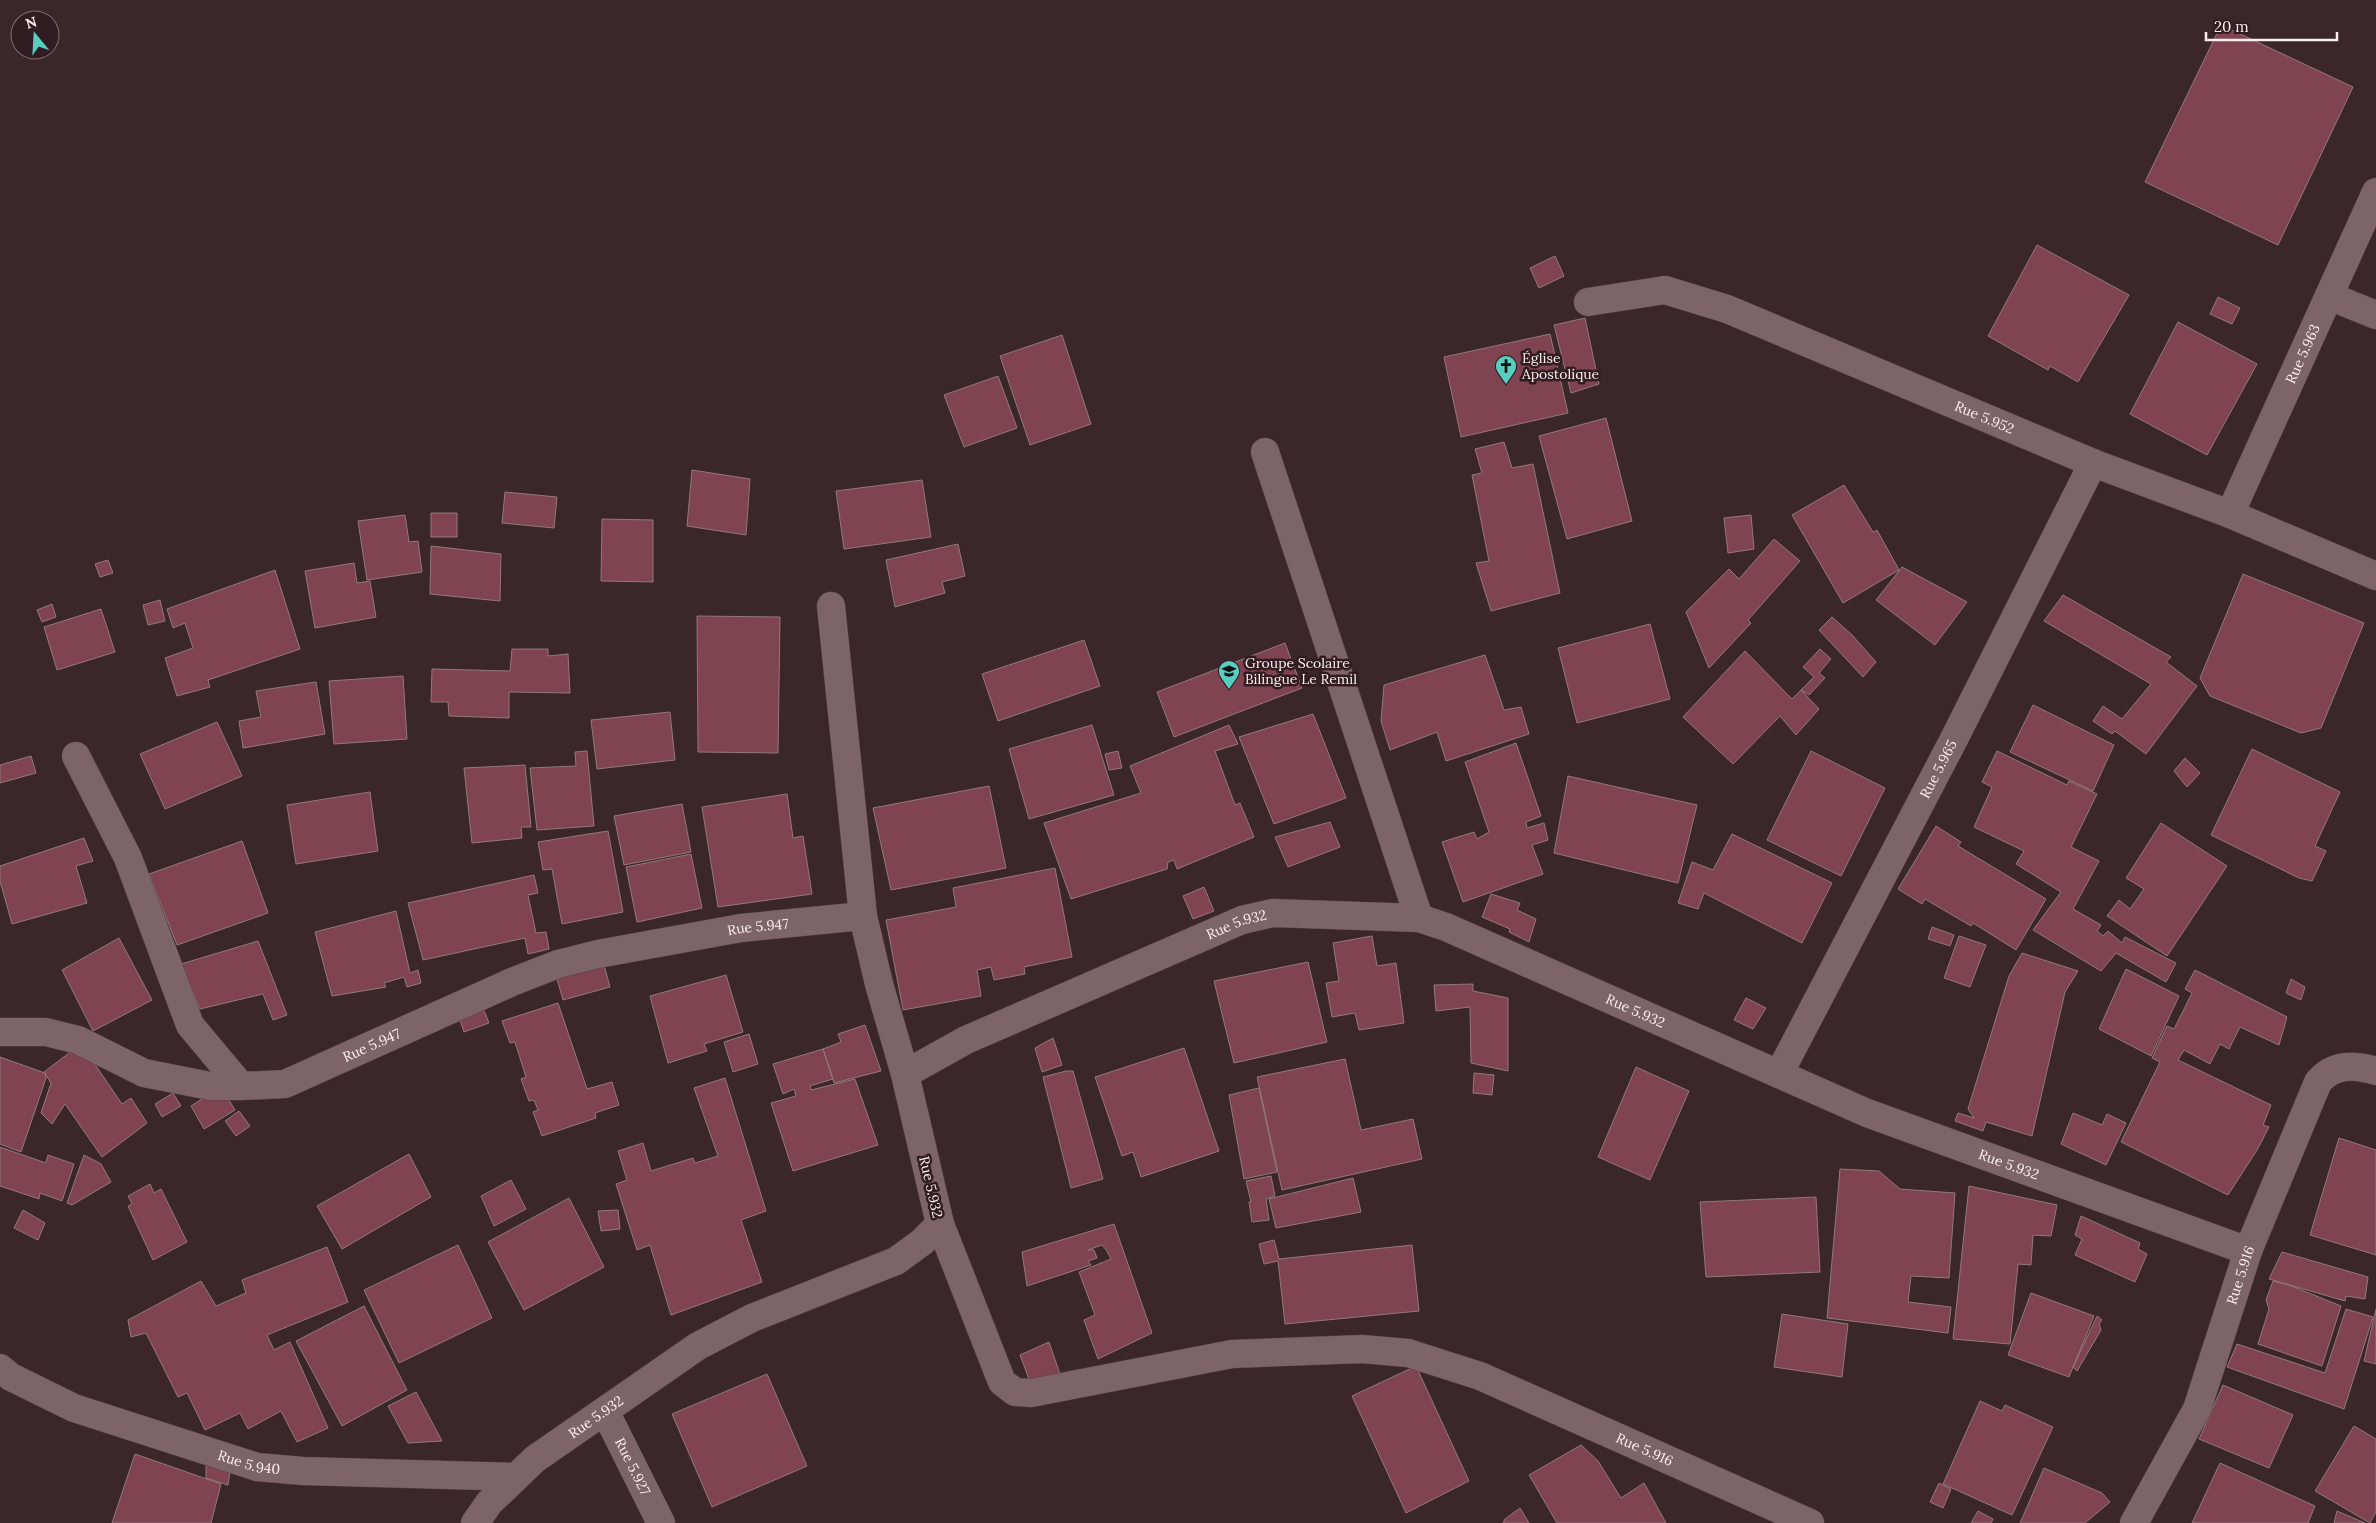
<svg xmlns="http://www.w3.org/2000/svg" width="2376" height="1523" viewBox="0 0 2376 1523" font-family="Lora,serif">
<rect width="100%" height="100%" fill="#3b262a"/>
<path fill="#804352" stroke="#92797e" d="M2221,25L2353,87L2278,245L2145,182Z
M2037,245L2129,295L2078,382L2050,366L2048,370L1988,336Z
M1555,256L1564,276L1539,288L1530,268Z
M2218,297L2240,308L2232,324L2210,314Z
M1585,318L1599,384L1571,393L1554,325Z
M2178,322L2257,364L2207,455L2130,414Z
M1550,334L1568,413L1461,437L1444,357Z
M1062,335L1091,424L1030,445L1000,356Z
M998,376L1017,428L964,447L944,395Z
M1606,418L1632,521L1567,539L1539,436Z
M1504,442L1512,468L1533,464L1560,593L1491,611L1476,563L1489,561L1472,475L1482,473L1475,449Z
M692,470L750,479L746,535L687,526Z
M922,480L931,537L844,549L836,491Z
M1844,485L1873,532L1877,530L1899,570L1843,603L1792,515Z
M505,492L557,497L554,528L502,523Z
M431,513H457V537H431Z
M405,515L409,542L418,541L422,572L367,580L358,521Z
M1751,515L1754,549L1728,553L1724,518Z
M602,519L653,520V582L601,581Z
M1774,539L1800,561L1748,620L1751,623L1709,668L1686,612L1729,569L1739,579Z
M958,544L965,576L942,582L945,593L895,607L886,560Z
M431,546L501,554L500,601L430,594Z
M108,560L113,573L100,577L95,564Z
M354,563L357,583L370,581L376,617L315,628L305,571Z
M1902,567L1967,602L1935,645L1876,600Z
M275,570L300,649L208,680L210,687L177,696L165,658L193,648L185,623L173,628L167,609Z
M2243,574L2364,623L2321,728L2301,733L2210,696L2200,678Z
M2063,595L2171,657L2166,662L2197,686L2146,754L2115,731L2112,734L2093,721L2103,706L2122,719L2151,684L2044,621Z
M160,600L165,621L148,625L143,605Z
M52,604L56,617L42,622L37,610Z
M101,609L115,652L57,670L44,627Z
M697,616L780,617L778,753L698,752Z
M1832,617L1852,635L1876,662L1863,677L1819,630Z
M1650,624L1670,699L1577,723L1558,648Z
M1084,640L1100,686L998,721L982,674Z
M1285,643L1302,688L1174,737L1157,692Z
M512,649H548V656L568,654L570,693L509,692V718L449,716L448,702H431L432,669L510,671Z
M1820,649L1831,659L1819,673L1825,678L1809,695L1801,690L1814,677L1803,667Z
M1745,651L1792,699L1801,690L1819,709L1796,735L1780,716L1733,764L1683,717Z
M1485,655L1504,710L1521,707L1529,734L1446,761L1437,732L1390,750L1381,721L1384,685Z
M403,676L407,739L334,744L329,681Z
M316,682L325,734L243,748L239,721L261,717L256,691Z
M2033,705L2114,745L2093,791L2010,752Z
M670,712L675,760L597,769L591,720Z
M1313,714L1346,798L1274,824L1239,737Z
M217,722L242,776L165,809L140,754Z
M1092,725L1114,795L1029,819L1009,749Z
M1229,725L1238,744L1215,751L1235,805L1240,803L1254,837L1177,869L1174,860L1168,862L1167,869L1071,899L1044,823L1141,793L1130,766Z
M1516,743L1541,816L1526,822L1527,828L1544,823L1548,840L1532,845L1543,874L1463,902L1442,842L1474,832L1477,839L1489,832L1465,762Z
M2252,749L2340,792L2315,846L2326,851L2312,881L2299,878L2211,835Z
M587,751L594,826L537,830L530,768L576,766L575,752Z
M1118,751L1122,768L1109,770L1105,754Z
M1811,751L1885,788L1841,876L1767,840Z
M1997,751L2067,785L2069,781L2097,794L2071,847L2099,861L2073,909L2101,925L2097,931L2103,936L2108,931L2122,943L2125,937L2176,963L2166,982L2116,953L2101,971L2033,930L2061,892L2016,864L2024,851L1974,827L1992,787L1982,782Z
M31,756L36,773L0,783V765Z
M2185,758L2200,773L2187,787L2174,771Z
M525,765L531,827H521L522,838L472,843L464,768Z
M1568,776L1697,805L1678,883L1554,853Z
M989,786L1006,868L891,890L873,808Z
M370,792L378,851L296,864L287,805Z
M787,794L793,838L803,836L812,894L718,907L702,807Z
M682,804L691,852L624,865L614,816Z
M1330,822L1340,847L1288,867L1275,837Z
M2161,823L2227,866L2167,956L2107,916L2119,900L2130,909L2144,889L2126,878Z
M1936,826L1961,842L1958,846L2046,899L2016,950L1973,923L1971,926L1925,899L1922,904L1898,889Z
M608,831L623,912L562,924L552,869L543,870L538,842Z
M1732,834L1832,883L1802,943L1704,893L1698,909L1678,903L1692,862L1713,870Z
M84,838L93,861L76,866L87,903L12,924L0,881V866Z
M242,841L268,913L177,945L149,874Z
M691,854L702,908L637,922L626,867Z
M1055,868L1072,957L1024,967L1025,974L994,980L991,967L977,970L981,996L903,1010L886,920L956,907L953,888Z
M534,875L538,893L528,895L536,933L546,932L549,949L528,954L525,938L423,960L408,903Z
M1204,887L1214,911L1193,919L1183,896Z
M1491,894L1520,903L1517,910L1536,919L1529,942L1509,932L1510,929L1482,917Z
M396,911L410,973L418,970L421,983L407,987L404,977L384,983L386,987L332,996L315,932Z
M1932,927L1954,935L1950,946L1928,939Z
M1372,936L1377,966L1396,963L1404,1023L1359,1030L1355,1013L1332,1017L1326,983L1339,981L1333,943Z
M1959,936L1986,945L1970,987L1944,978Z
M119,938L152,1000L93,1031L62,970Z
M258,941L287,1015L273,1020L263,994L200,1009L181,964Z
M2022,953L2078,971L2065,992L2032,1136L1986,1122L1983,1131L1955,1121L1958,1113L1974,1118L1968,1109L2009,976Z
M1308,962L1327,1042L1234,1063L1214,981Z
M604,965L610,987L563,1000L555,972Z
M2126,969L2179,996L2151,1056L2099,1029Z
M2195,970L2287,1017L2279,1045L2240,1027L2229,1049L2220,1044L2210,1064L2184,1050L2178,1060L2271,1105L2263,1125L2269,1127L2257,1150L2228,1195L2121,1142L2160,1062L2152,1058L2167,1026L2174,1029L2192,993L2185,989Z
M726,975L743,1032L704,1044L707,1051L668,1063L650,996Z
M2291,979L2305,987L2301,1000L2286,993Z
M1473,984V991L1508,998V1071L1471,1063L1470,1007L1436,1011L1434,985Z
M1746,998L1766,1008L1753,1029L1734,1020Z
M558,1003L587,1089L612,1082L619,1105L595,1113L596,1118L542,1136L533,1112L538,1110L534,1100L529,1101L521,1079L526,1077L515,1042L510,1043L502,1021Z
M483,1008L489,1023L464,1032L459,1017Z
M865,1025L881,1071L834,1083L823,1049L841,1042L838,1034Z
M749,1034L758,1064L733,1072L724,1042Z
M1053,1038L1062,1065L1042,1072L1035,1048Z
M81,1044L122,1104L131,1098L147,1123L102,1157L65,1104L52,1124L41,1113L51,1083L44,1072Z
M1184,1048L1219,1151L1141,1177L1133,1152L1122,1156L1095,1077Z
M823,1049L833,1079L810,1086L811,1090L855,1079L878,1145L793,1171L771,1103L796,1096L794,1089L783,1094L773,1064Z
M0,1057L45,1073L46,1078L21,1152L0,1144Z
M1345,1059L1361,1130L1413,1119L1422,1159L1282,1190L1257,1077Z
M1636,1067L1689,1091L1650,1180L1598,1157Z
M1066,1071H1073L1103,1179L1071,1188L1043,1077Z
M1474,1073L1494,1075L1492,1095L1473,1093Z
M725,1078L766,1211L741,1220L762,1282L671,1315L650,1245L637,1250L616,1184L627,1180L618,1151L643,1143L651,1171L693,1158L695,1163L718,1156L694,1088Z
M221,1087L235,1110L204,1129L191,1106Z
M1259,1088L1277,1172L1244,1179L1229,1095Z
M173,1093L181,1106L162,1117L155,1104Z
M239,1111L250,1126L236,1136L225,1121Z
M2073,1113L2102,1125L2107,1114L2126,1123L2106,1165L2061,1144Z
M2339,1138L2376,1150V1255L2310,1235Z
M0,1147L46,1163L48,1155L74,1164L62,1201L40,1193L39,1199L0,1186Z
M409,1154L431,1197L342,1249L317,1206Z
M84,1155L101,1164L111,1182L72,1205L67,1203Z
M1840,1169L1879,1171L1900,1189L1955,1193L1949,1278L1911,1276L1908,1302L1951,1307L1948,1333L1827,1318Z
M1271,1176L1275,1196L1266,1199L1269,1220L1252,1222L1249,1202H1251L1246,1181Z
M1353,1178L1361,1212L1276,1228L1269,1199Z
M511,1180L526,1209L494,1226L481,1196Z
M150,1184L154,1193L161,1189L187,1242L153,1260L128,1206L132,1204L128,1196Z
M1969,1186L2057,1205L2051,1236L2033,1235L2031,1265L2018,1264L2010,1344L1953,1339Z
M1816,1197L1820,1272L1706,1277L1700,1202Z
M569,1198L604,1267L524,1310L488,1242Z
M23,1210L45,1223L38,1240L14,1228Z
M618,1210L620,1229L601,1231L598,1211Z
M2081,1216L2140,1243L2138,1249L2147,1254L2135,1282L2075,1255L2082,1239L2075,1235Z
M1114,1224L1152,1333L1098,1359L1084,1320L1095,1315L1079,1272L1111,1259L1107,1251L1102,1245L1088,1250H1094L1097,1258L1088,1261L1091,1265L1027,1286L1022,1252Z
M1274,1240L1279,1259L1412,1245L1419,1311L1285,1324L1278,1261L1264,1264L1259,1244Z
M458,1245L492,1318L399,1363L364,1290Z
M327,1247L348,1302L267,1335L274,1350L290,1342L328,1428L297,1442L281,1411L248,1429L240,1413L205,1430L187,1393L178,1397L146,1333L131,1337L128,1320L201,1281L216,1306L246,1293L242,1280Z
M2282,1252L2368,1277L2365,1299L2346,1296L2345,1301L2269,1279Z
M2273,1281L2289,1285L2341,1306L2322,1366L2258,1344L2269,1309L2266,1300Z
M2031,1293L2094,1316L2069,1377L2008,1355Z
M364,1306L407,1390L342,1426L296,1341Z
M2346,1309L2373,1317L2344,1409L2227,1367L2237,1344L2325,1373Z
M2376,1309V1364L2364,1361Z
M1782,1314L1848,1324L1842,1377L1774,1367Z
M2097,1316L2102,1320L2099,1324L2101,1330L2077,1371L2073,1367Z
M1049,1342L1060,1374L1032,1387L1020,1355Z
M1416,1366L1469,1481L1406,1513L1352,1396Z
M767,1374L807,1466L712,1507L672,1414Z
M2223,1385L2293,1415L2269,1468L2199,1439Z
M416,1392L442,1441L408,1443L388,1406Z
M1980,1401L2002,1411L2005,1405L2053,1427L2012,1515L1943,1484Z
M2354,1426L2376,1439V1512L2370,1523L2315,1491Z
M1581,1445L1598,1461L1621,1498L1644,1483L1666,1523H1557L1529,1475Z
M135,1454L221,1484L211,1523H112Z
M2220,1463L2315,1506L2308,1523H2192Z
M206,1464L230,1472L228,1485L206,1478Z
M2044,1468L2102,1493L2110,1502L2085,1523H2020Z
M1939,1483L1951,1489L1943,1508L1930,1502Z
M1520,1508L1529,1523H1503L1505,1519Z
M1978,1511L1993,1519L1991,1523H1971Z
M2337,1511L2365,1523H2334Z"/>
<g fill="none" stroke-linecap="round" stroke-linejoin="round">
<g stroke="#564448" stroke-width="29">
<g id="minor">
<path d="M2329,296L2376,315"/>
<path id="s1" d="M1588,302L1665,290L1727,309L2093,463L2230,514L2376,576"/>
<path d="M1265,452L1419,918"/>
<path id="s2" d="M2230,514L2376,192"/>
<path d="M831,606L863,916L879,984L905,1074"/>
<path id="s3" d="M76,756L128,858L190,1025L241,1086L285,1084L512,982L558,964L598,954L741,928L863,916"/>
<path d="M0,1032H46L78,1040L144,1073L210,1086H241"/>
<path id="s4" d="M1779,1074L1954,739L2093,463"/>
<path id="s5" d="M940,1224L1002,1382L1015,1392L1031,1393L1232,1354L1362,1349L1408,1353L1480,1376L1810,1523"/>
<path id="s6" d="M0,1368L11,1377L74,1408L257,1467L303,1471L516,1477"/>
<path id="s7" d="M605,1411L661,1523"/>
<path id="s8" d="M475,1523L489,1503L535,1459L698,1346L752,1318L896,1261L922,1242L940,1224L905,1074L966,1040L1242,920L1273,913L1419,918L1446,927L1867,1113L2248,1251"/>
<path id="s9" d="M2134,1523L2197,1409L2248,1251L2318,1082C2333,1064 2354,1064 2376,1071"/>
</g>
</g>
<use href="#minor" stroke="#7d6469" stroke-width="28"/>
</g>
<defs>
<g id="church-pin" transform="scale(1.125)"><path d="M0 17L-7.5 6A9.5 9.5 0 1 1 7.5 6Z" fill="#58cec0" stroke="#311c21"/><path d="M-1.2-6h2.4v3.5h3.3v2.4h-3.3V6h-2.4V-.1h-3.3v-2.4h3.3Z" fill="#111"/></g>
<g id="school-pin" transform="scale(1.125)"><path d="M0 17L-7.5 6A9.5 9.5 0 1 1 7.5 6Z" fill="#58cec0" stroke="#311c21"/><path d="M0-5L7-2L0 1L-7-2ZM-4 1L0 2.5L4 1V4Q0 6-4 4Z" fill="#111"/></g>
</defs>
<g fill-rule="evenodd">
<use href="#church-pin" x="1506" y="366"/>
<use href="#school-pin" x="1229" y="671"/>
</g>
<g text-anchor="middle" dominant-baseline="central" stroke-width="5" stroke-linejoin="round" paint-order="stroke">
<g font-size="14" fill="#fcedef" stroke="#311c21">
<text stroke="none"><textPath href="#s2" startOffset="176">Rue 5.963</textPath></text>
<text stroke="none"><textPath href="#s1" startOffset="422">Rue 5.952</textPath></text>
<text stroke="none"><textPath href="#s4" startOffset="344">Rue 5.965</textPath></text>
<text stroke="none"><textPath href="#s8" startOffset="1078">Rue 5.932</textPath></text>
<text stroke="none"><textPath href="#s3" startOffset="918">Rue 5.947</textPath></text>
<text stroke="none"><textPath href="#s8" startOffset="1498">Rue 5.932</textPath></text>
<text stroke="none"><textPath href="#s3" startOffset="511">Rue 5.947</textPath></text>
<text stroke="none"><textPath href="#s8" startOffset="1902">Rue 5.932</textPath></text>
<text transform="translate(931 1187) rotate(77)">Rue 5.932</text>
<text stroke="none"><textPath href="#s9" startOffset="271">Rue 5.916</textPath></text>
<text stroke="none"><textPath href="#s8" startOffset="162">Rue 5.932</textPath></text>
<text stroke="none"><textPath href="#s5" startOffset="839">Rue 5.916</textPath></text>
<text stroke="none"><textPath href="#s6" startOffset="268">Rue 5.940</textPath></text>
<text stroke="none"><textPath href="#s7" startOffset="62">Rue 5.927</textPath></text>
</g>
<g font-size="14" fill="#fcedef" stroke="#311c21" text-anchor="start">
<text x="1522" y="358">Église<tspan x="1522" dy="16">Apostolique</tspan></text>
<text x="1245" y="663">Groupe Scolaire<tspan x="1245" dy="16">Bilingue Le Remil</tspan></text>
</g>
</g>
<g transform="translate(35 35) rotate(342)"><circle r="24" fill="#311c21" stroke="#827073"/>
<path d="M0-4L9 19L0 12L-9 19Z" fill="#58cec0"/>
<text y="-8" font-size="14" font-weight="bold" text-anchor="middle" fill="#fcedef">N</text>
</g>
<path d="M2206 32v8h131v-8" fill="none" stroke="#fcedef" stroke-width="2.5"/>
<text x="2214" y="32" font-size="15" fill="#fcedef" stroke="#311c21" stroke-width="4" paint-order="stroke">20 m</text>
</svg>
